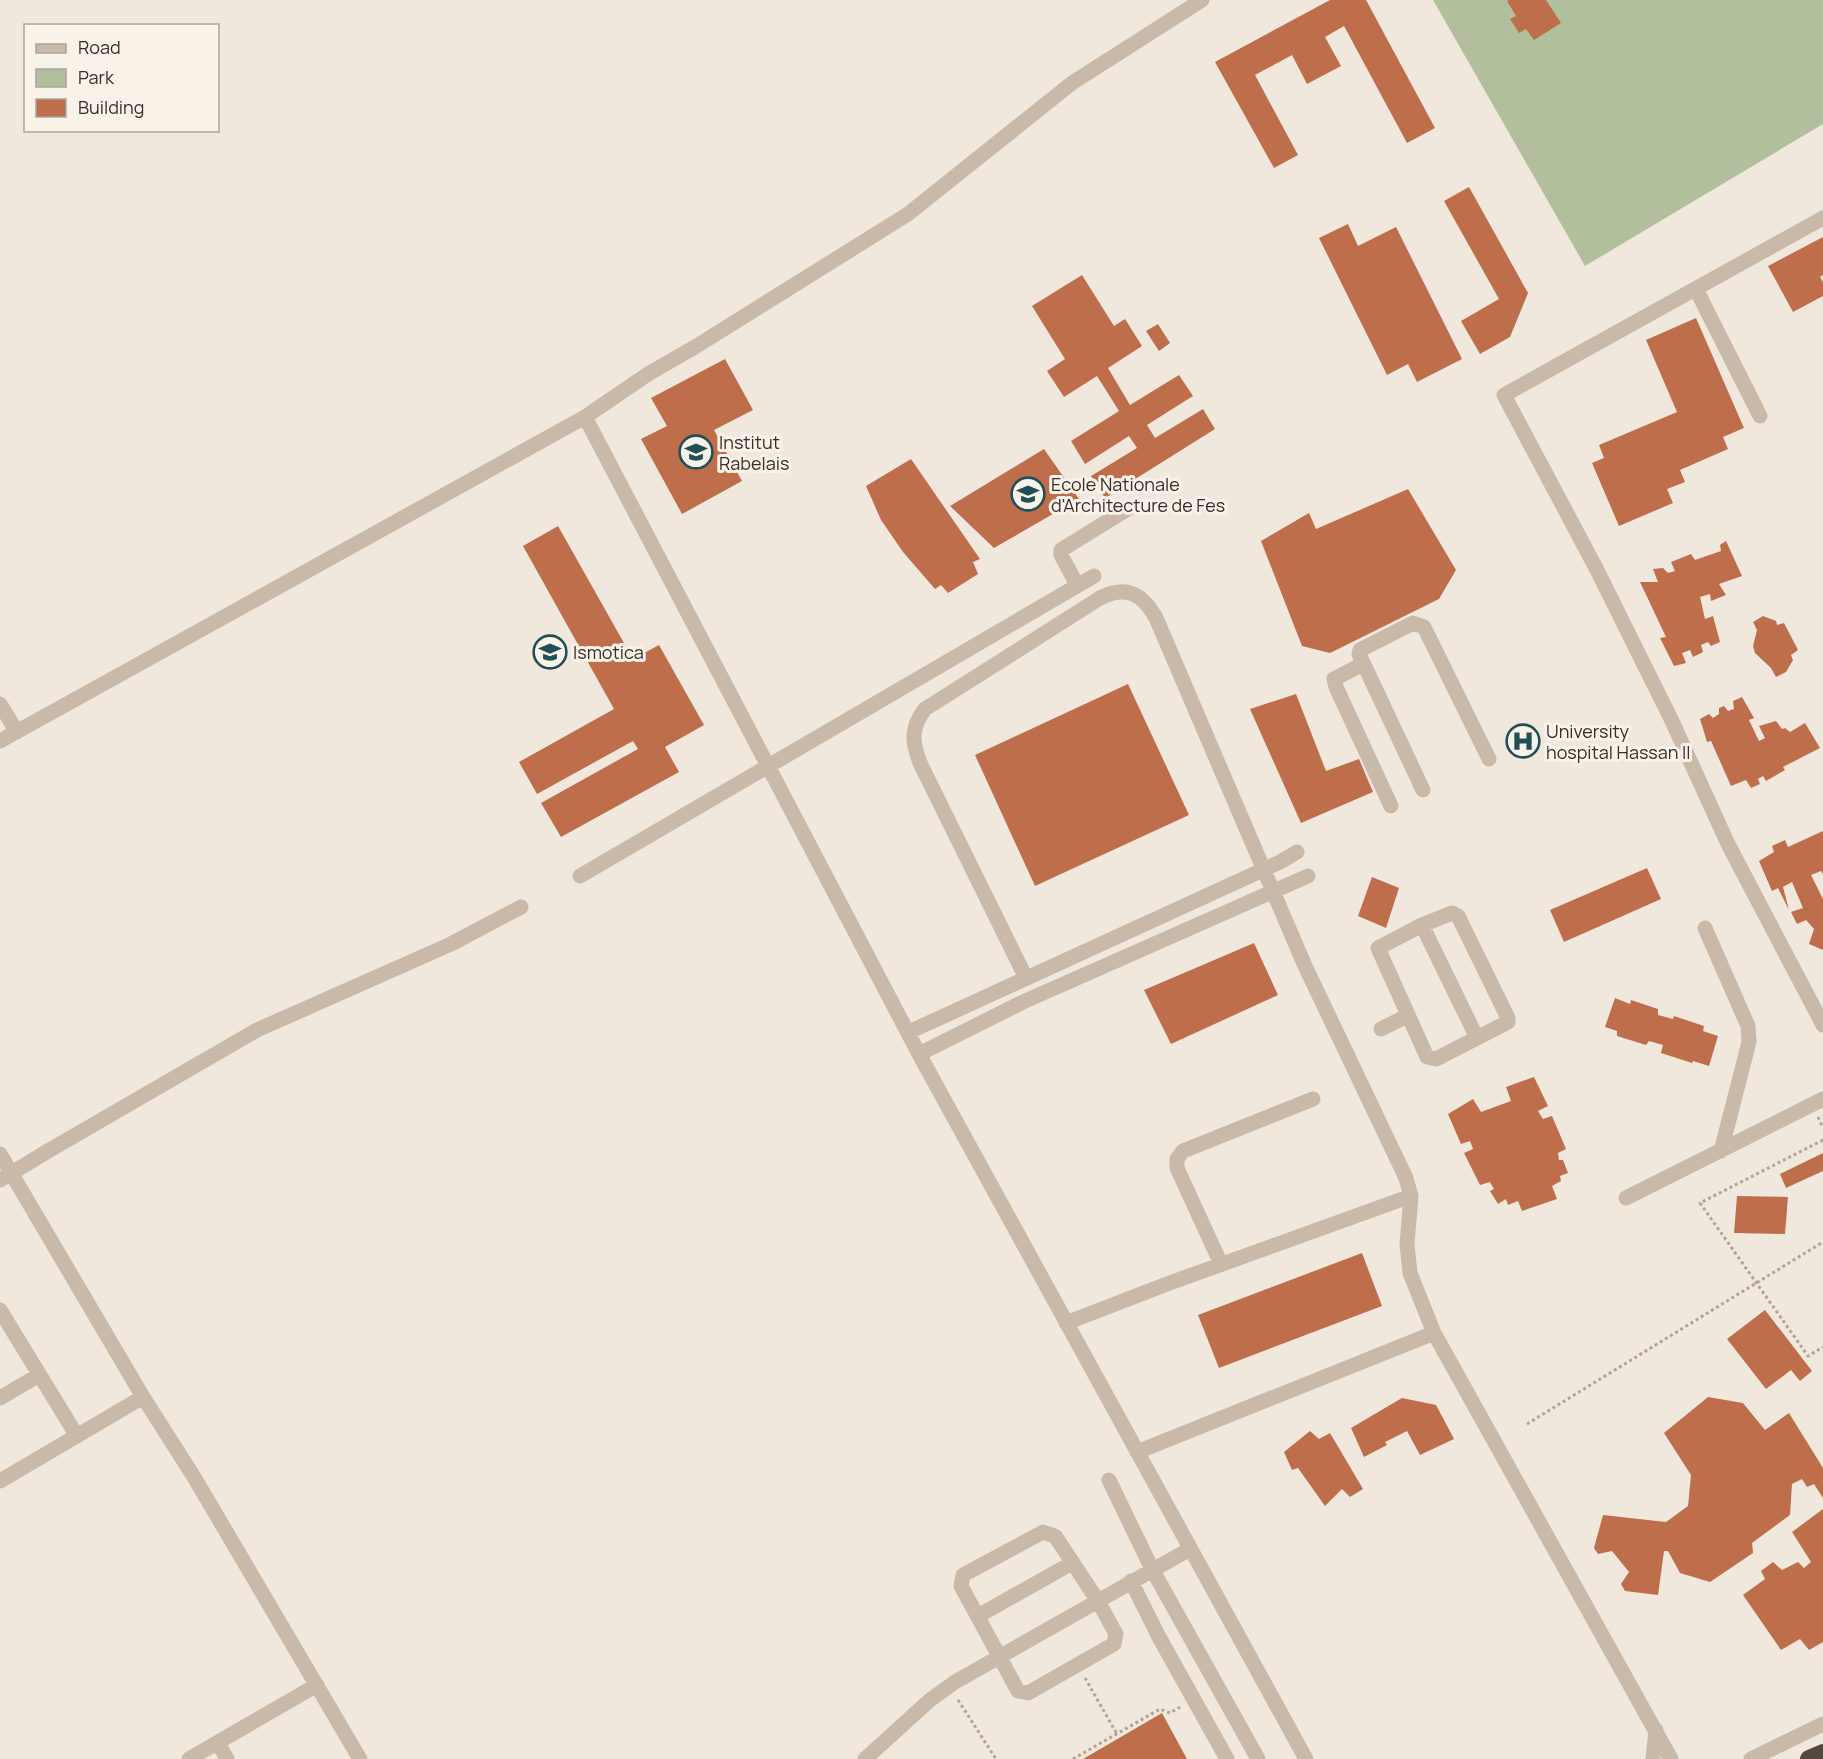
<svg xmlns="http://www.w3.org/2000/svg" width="1823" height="1759" viewBox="0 0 1823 1759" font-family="Manrope,sans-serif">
<rect width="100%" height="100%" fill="#f1e8dd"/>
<path fill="#b2bf9d" d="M1433,0H1823V124L1585,266Z"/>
<path fill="#bf6e4c" d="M1330,0H1366L1435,128L1407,143L1344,26L1325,37L1341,66L1307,84L1292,55L1255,75L1298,155L1274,168L1215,62Z
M1509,0H1546L1561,23L1534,40L1526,29L1519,33L1510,19L1516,16L1507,1Z
M1469,187L1528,293L1510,337L1480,354L1461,321L1499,299L1444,201Z
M1348,224L1358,246L1396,227L1462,359L1417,382L1408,364L1387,375L1319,238Z
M1823,237V275L1820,277L1823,282V296L1793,312L1768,266Z
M1082,275L1114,326L1125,319L1142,346L1108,368L1130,405L1179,375L1193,396L1147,425L1155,438L1203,409L1215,429L1105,498L1091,476L1137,448L1129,436L1085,464L1071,441L1119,411L1097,376L1064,397L1047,371L1065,359L1032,306Z
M1696,318L1744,428L1723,437L1728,449L1680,470L1685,482L1667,489L1673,503L1619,526L1592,463L1604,458L1599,445L1677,412L1646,340Z
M1158,324L1170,343L1159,351L1146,331Z
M725,359L753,410L714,430L742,481L682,514L641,439L667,426L651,398Z
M1044,449L1079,499L994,548L950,506Z
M911,459L980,559L973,562L978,574L948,593L941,585L935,589L903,552L881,520L866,486Z
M1408,489L1456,570L1439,599L1330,653L1302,646L1261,541L1309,513L1316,529Z
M558,526L633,659L659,645L704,725L665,747L679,772L561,837L541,803L638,749L633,741L537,794L519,762L614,709L523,546Z
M1726,541L1742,576L1719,584L1726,595L1711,601L1710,594L1700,597L1705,619L1713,616L1720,642L1711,646L1708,642L1701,645L1703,652L1693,657L1690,650L1682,653L1686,663L1674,666L1660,638L1666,637L1640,582H1658L1653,569L1663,568L1668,573L1675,571L1671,562L1691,554L1695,560L1721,551L1720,545Z
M1763,616L1776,621L1777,625L1784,623L1798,650L1791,655L1793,660L1786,672L1776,677L1771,668L1755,653L1753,646L1757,630L1753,622Z
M1128,684L1189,815L1035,886L975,755Z
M1296,694L1326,771L1359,759L1373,792L1301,823L1250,709Z
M1742,697L1754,718L1749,720L1759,741L1765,738L1759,726L1776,721L1782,729L1785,728L1790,732L1805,723L1820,748L1783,767L1785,770L1766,781L1763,776L1758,779L1760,784L1751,788L1746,780L1731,786L1711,741L1707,742L1700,719L1709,714L1713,718L1719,714V708L1724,706L1728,711L1734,709L1733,701Z
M1823,831V874L1821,871L1811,875L1823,899V950L1809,944L1814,929L1806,920L1797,924L1791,912L1803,908L1792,882L1783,887L1789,910L1778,888L1772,891L1759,861L1774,852L1772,846L1785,840L1788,847Z
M1647,868L1661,899L1564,942L1550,910Z
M1372,877L1399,888L1386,928L1358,916Z
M1254,943L1278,995L1171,1044L1144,990Z
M1615,998L1630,1004L1631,1000L1658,1009V1015L1673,1019L1674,1016L1704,1026L1703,1031L1718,1036L1709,1066L1693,1061L1692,1063L1661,1053L1663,1045L1649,1041L1646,1045L1617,1036V1031L1605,1027Z
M1534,1077L1548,1106L1538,1111L1543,1119L1552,1116L1566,1149L1558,1153L1559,1160H1563L1568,1173L1560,1176L1561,1181L1552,1186L1557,1199L1522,1211L1518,1201L1508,1205L1506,1199L1498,1204L1490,1191L1494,1189L1490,1182L1480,1185L1464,1153L1473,1149L1470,1141L1461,1144L1448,1114L1473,1099L1481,1112L1511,1101L1506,1087Z
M1823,1153V1171L1786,1188L1780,1174Z
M1737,1196L1788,1197L1785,1234L1734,1233Z
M1362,1253L1382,1306L1219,1368L1198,1315Z
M1765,1310L1812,1371L1800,1381L1791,1370L1766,1389L1727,1339Z
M1708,1397L1743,1403L1765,1430L1789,1413L1823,1468V1498L1814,1484L1807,1487L1802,1479L1792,1484L1790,1515L1752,1543L1753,1553L1710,1582L1680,1573L1668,1551H1664L1658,1595L1625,1591L1621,1584L1629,1572L1612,1551L1598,1554L1594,1548L1603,1515L1666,1522L1688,1506L1691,1475L1664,1433Z
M1402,1398L1436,1405L1454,1439L1420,1455L1407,1431L1385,1442L1387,1445L1364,1457L1351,1428Z
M1310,1431L1319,1439L1330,1433L1363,1489L1350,1497L1342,1489L1325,1506L1298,1468L1292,1470L1284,1452Z
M1823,1509V1642L1809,1650L1800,1639L1781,1650L1743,1595L1765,1579L1761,1571L1773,1562L1782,1570L1798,1562L1804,1568L1811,1562L1792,1532Z
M1162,1713L1187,1759H1083Z"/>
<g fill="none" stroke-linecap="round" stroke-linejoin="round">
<path stroke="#b4a394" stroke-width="3" stroke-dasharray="3 3" stroke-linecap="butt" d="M1818,1117L1823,1128
M1823,1140L1700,1203L1808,1356L1823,1347
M1527,1424L1823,1242
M1085,1678L1117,1734
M958,1700L996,1759
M1073,1759L1160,1709L1170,1713L1180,1707"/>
<path stroke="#c8b9a9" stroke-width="15" d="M1823,218L1504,395L1597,570L1672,721L1728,844L1823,1025
M1696,289L1760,416
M585,417L919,1054L1306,1759
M1077,585L1061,555V550L1129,508
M1363,664L1334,679L1336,687L1391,806
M0,704L17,732
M0,741L585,417L648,374L695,347L908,214L1072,83L1202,0
M1423,790L1359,654L1360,650L1413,623L1424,627L1489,759
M580,876L1094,576
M1452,913L1458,916L1508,1018V1022L1436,1059L1427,1057L1378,948L1422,925Z
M1422,925L1477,1038
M1705,928L1748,1026L1749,1042L1721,1151
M1026,978L921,765C912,744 910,728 925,709L1100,598C1126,585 1142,593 1156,618L1305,966L1406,1178L1411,1196L1407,1244L1410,1273L1434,1333
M1381,1029L1407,1016
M909,1032L1280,862L1297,852
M919,1054L1023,1002L1308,876
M0,1154L143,1397L194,1477L360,1759
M0,1180L48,1151L257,1030L451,944L521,907
M1626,1198L1823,1099
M1221,1264L1177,1168V1159L1183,1151L1313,1099
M0,1310L77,1436
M1066,1323L1167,1284L1411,1196
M0,1398L39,1375
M1137,1452L1434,1333L1671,1759
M1109,1480L1152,1569L1258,1759
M0,1481L143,1397
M1043,1532L1055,1536L1098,1601L1116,1634L1114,1644L1028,1693L1018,1691L961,1586L963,1575Z
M1131,1581L1159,1637L1227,1759
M978,1616L1072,1563
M218,1743L227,1759
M189,1759L317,1685
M865,1759L930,1700L955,1682L1190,1549
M1653,1759L1656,1730
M1751,1759L1823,1724"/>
<path stroke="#564840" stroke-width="18" d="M1809,1759L1823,1753"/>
</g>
<defs>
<g id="school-ring" transform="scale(1.725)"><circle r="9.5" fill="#f9f2e9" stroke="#204f55" stroke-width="1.5"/><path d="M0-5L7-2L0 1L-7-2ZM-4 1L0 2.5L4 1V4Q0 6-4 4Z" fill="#204f55"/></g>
<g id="university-ring" transform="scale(1.725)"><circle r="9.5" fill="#f9f2e9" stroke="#204f55" stroke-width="1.5"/><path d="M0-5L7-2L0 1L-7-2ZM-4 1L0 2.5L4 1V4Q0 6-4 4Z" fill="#204f55"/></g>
<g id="hospital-ring" transform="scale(1.725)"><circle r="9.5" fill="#f9f2e9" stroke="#204f55" stroke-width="1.5"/><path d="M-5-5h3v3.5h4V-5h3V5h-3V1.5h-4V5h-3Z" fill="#204f55"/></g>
</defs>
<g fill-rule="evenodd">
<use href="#school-ring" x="696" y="452"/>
<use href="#university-ring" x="1028" y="494"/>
<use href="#university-ring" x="550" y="652"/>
<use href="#hospital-ring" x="1523" y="741"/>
</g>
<g text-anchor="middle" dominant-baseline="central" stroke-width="6" stroke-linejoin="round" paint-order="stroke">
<g font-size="18" fill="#362e29" stroke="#f9f2e9" text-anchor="start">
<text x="719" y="442">Institut<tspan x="719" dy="21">Rabelais</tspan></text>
<text x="1051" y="484">Ecole Nationale<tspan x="1051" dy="21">d'Architecture de Fes</tspan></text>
<text x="573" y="652">Ismotica</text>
<text x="1546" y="731">University<tspan x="1546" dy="21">hospital Hassan II</tspan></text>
</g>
</g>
<rect x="24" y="24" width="195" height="108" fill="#f9f2e9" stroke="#aba49c" stroke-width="1.5"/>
<rect x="36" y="44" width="30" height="9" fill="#c8b9a9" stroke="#aba49c" stroke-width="1.5"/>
<text x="78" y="54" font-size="18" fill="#362e29">Road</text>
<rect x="36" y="69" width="30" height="18" fill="#b2bf9d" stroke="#aba49c" stroke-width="1.5"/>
<text x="78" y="84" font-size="18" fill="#362e29">Park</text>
<rect x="36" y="99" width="30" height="18" fill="#bf6e4c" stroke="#aba49c" stroke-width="1.5"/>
<text x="78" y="114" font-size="18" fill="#362e29">Building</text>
</svg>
